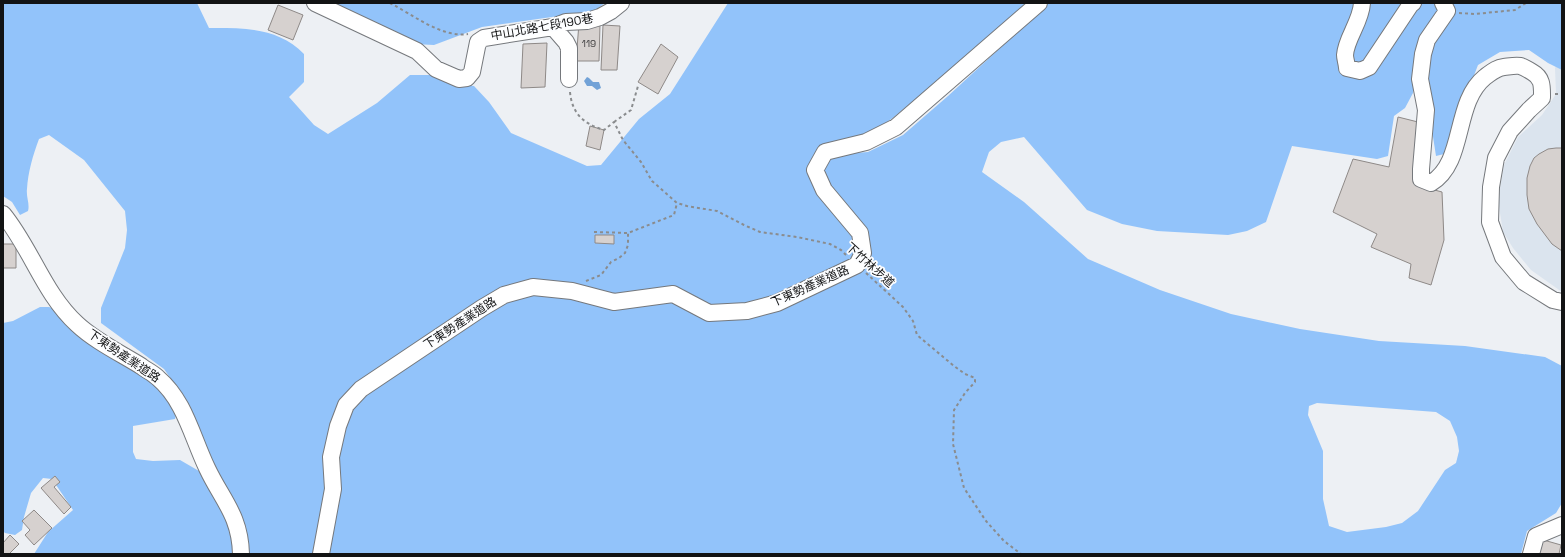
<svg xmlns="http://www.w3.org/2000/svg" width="1565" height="557" viewBox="0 0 1565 557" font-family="'Space Grotesk','Noto Sans TC',sans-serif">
<rect width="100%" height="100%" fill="#edf0f4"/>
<path fill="#dbe4ee" d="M1562,57V292L1531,270L1513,248L1503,232L1498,200L1504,165L1518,137L1542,115L1556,94L1555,68Z"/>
<path fill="#92c3fa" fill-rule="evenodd" d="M3,3H197L209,28C243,28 278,27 304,54V82L289,97L314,125L328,134L377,103L410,75H431L449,83L474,86L489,102L511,133L587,166L601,165L639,119L670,94L728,3H1030L894,117L865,138L811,170L857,234L859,253L852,264L745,307L710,308L672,289L613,297L533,282L343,402L329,489L313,554H247L211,466L190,406L164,369L101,323V308L125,248L127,230L125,211L84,160L49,135L39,139C33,155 28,172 27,189C26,197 30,204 28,211L20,215L12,202L3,196Z
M330,3H605L594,11L482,27L434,45L414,44Z
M1049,3H1359L1339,54L1357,76L1420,3H1436L1441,6L1423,38L1413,93L1405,108L1394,116L1388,156L1377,159L1292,146L1266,222L1247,231L1228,235L1157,231L1122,224L1087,210L1024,137L1001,142L989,152L982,172L1024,202L1088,259L1160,290L1231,314L1300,329L1379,341L1465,346L1545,357L1562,366V503L1556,513L1527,531L1521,554H323L334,458L349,409L365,391L504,301L535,292L671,299L747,315L867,253L819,172L828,155L868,152L903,135L948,96ZM1317,403L1436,412L1450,421L1457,437L1459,451L1456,463L1445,470L1418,511L1402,523L1386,527L1347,532L1329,526L1323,499V451L1308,415L1309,406Z
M1366,3H1407L1368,63L1351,64L1349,55Z
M1447,3H1562V70L1548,63L1529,50L1500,52L1478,65L1444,154L1436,156L1429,111L1425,58Z
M40,307H49L58,310L155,381L177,412L175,419L133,426V452L136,459L153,461L180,460L199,471L232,525L234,554H34L48,532L73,510L52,479L43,478L31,493L24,517L22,530L15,535L5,533L3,531V323L13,321Z"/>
<path fill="#72a2d7" d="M587,77L589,78L593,82H599L601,88L597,90L592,86H587L584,81Z"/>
<path fill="#d6d1cf" stroke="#8e8987" d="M278,5L303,15L293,40L268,30Z
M579,23L600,25L599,61H576Z
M603,25L620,26L617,70H601Z
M547,43L545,87L521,88L523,44Z
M661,44L678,57L658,94L638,82Z
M1398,117L1422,123L1416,185L1442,192L1444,240L1431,285L1409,278L1411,264L1371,247L1377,234L1333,212L1353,159L1389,167Z
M590,126L604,130L600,150L586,146Z
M1556,148H1562V251L1552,244L1537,224L1529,209L1527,195V178L1530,166L1534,158L1539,154L1548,149Z
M595,235H614V244L595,243Z
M3,244H16V268H3Z
M55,476L60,482L54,487L71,507L64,514L41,488Z
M34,510L52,528L34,545L25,535L30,530L22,521Z
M10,535L19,544L9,554H3V543Z
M1540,539L1561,545L1559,554H1536Z"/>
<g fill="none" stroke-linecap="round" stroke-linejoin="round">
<g stroke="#75787c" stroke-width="18">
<path id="minor" d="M315,3L417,51L436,69L459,79L467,78L472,72L478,42L484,38L553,27L566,22L587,21L600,17L611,11L621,3
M1362,3C1361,22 1346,38 1345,55C1345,59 1347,64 1347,68L1360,71L1369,67L1411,4L1413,3
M1443,3L1447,11L1427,40L1423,54L1420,79L1426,110L1421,169V179L1431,183C1466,162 1453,103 1485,77C1492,72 1496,68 1504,67C1519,65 1519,64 1532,72C1543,78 1542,87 1542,98L1529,110L1510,131L1496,158L1491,187L1490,222L1503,257L1524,282L1553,300L1562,302
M553,27L566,42L569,48V79
M3,214C31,248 44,294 77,324C95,341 120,353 141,366C146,370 153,373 158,378C185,401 192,437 207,468C222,500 240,515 241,554
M321,554L333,489L331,457L338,426L346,405L361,389L482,308L504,295L533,287L572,291L614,302L673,294L709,313L747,311L777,303L857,265L863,253L860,233L824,190L815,170L825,152L866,142L896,127L1039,3
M1531,554L1536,536L1562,525"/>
</g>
<path stroke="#8a8c8e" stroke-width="2" stroke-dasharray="3 3" stroke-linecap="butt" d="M390,3C413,15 442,38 468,34
M1459,13L1475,14L1515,10L1526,3
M570,92C572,114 584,124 604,130L614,122L623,140L641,162L652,181L677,203L687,206L717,211L744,225L760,232L797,237L830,244L841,250L846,255
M1555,94H1562
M614,122L631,110L638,86
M594,232L628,233
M866,273L903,307L913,321L917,335L954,366L965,374L975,378V382L965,393L954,410L953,444L964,488L986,521L1004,541L1021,554
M586,281L601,275L611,262L619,258L625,253L628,245V233L674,215L677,203"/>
<use href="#minor" stroke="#fff" stroke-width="16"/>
</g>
<g text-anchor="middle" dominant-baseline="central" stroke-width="3.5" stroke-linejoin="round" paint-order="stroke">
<g font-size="10" fill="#434243">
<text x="589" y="43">119</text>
</g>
<g font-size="12" fill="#121314" stroke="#fcfdff">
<text transform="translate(542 27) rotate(-10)">中山北路七段190巷</text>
<text transform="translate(870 265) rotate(42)">下竹林步道</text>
<text transform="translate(810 286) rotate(-24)">下東勢產業道路</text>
<text transform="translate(460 323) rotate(-33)">下東勢產業道路</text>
<text transform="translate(124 356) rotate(34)">下東勢產業道路</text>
</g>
</g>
<rect width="1565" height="557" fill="none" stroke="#121314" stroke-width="8"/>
</svg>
